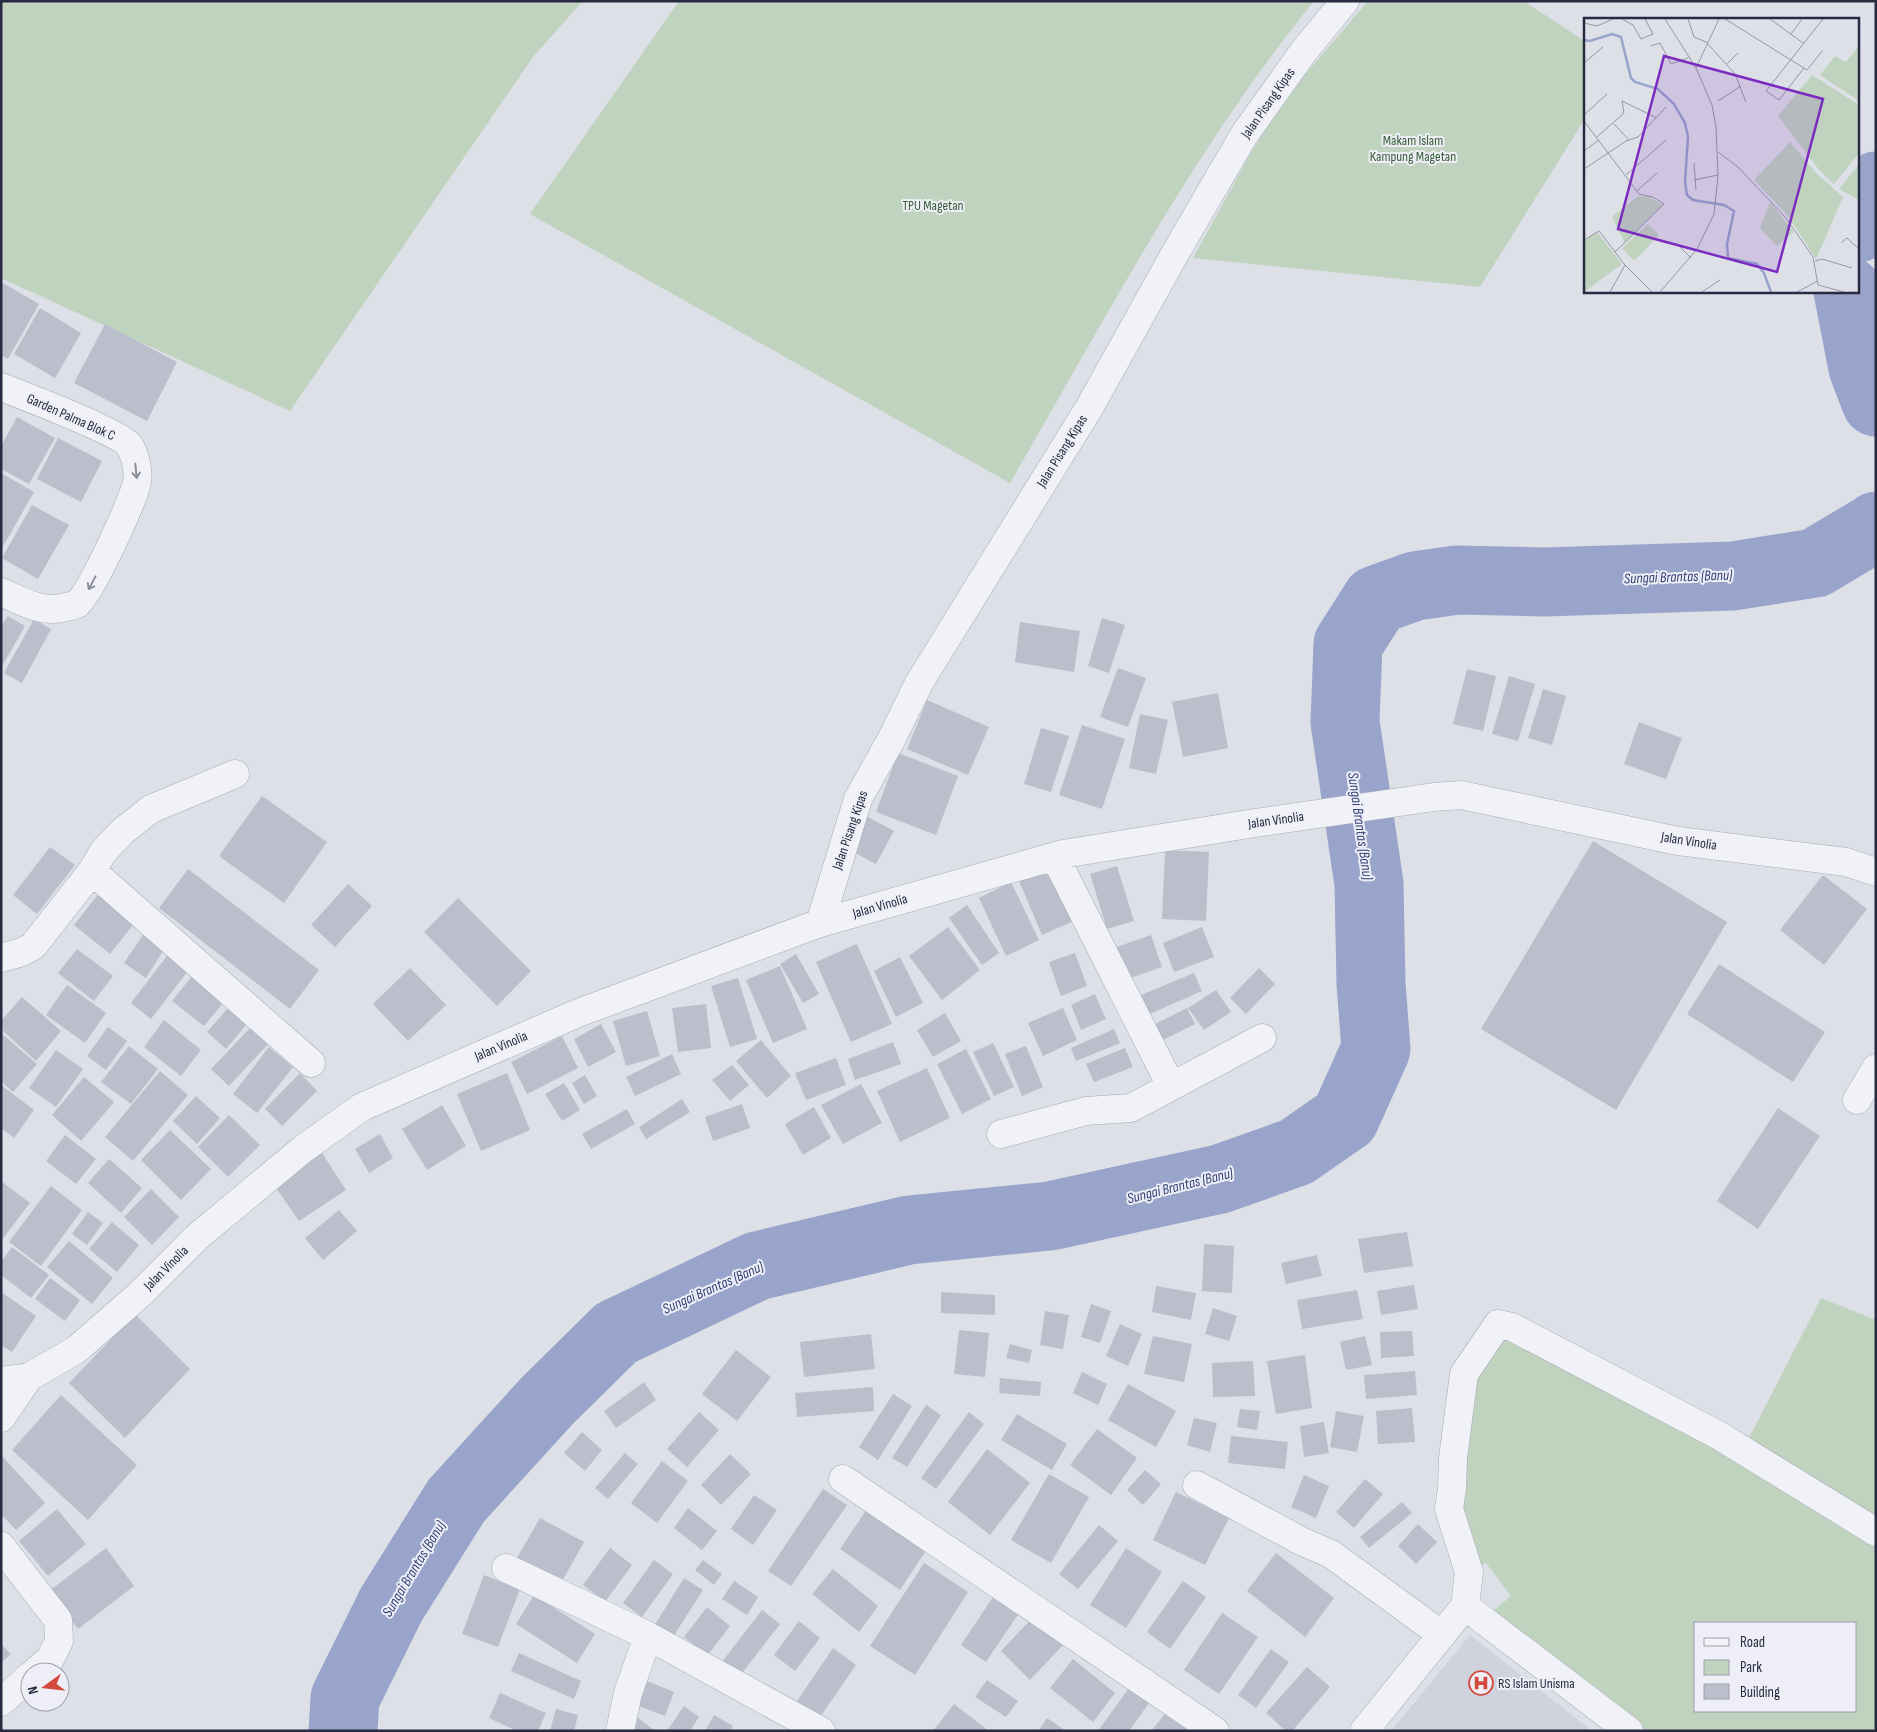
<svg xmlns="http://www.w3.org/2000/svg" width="1877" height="1732" viewBox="0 0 1877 1732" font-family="'Sofia Sans Condensed',sans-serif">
<rect width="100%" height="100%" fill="#dee0e8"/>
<path fill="#d0d2dd" d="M1470,1635L1592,1731H1391Z"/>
<path fill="#bfd3bf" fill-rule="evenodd" d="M1,1H583L533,57L290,411L1,278Z
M679,1H1314C1194,149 1105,319 1010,483L530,214Z
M1368,1H1524L1586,42V117L1480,287L1193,258L1253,149L1290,92Z
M1821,1298L1876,1320V1519L1749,1438Z
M1505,1334L1749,1464L1876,1542V1731H1647L1492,1612L1511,1596L1486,1563L1479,1566L1456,1514L1470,1379ZM1696,1623H1856V1711H1696Z"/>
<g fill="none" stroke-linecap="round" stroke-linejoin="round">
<path stroke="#98a4ca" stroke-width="69" d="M1858,228L1876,186
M1848,291L1863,368L1876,402
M343,1731L345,1698L391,1605L456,1501L547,1401L616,1333L757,1266L909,1230L1050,1216L1220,1179L1296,1152L1345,1118L1376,1049L1371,984L1369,884L1345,722L1348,644L1376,600L1415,586L1457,580L1544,582L1733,576L1815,563L1874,528L1876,526"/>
</g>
<path fill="#bbbecb" d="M1,282L39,304L8,359L1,355Z
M40,308L81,333L55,378L14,354Z
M105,324L177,362L147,421L74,383Z
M17,417L55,438L29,484L1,469V446Z
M58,438L102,461L81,502L37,479Z
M1,473L34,492L1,550Z
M32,505L69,525L38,579L2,558Z
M8,616L25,626L1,668V626Z
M1102,618L1125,625L1109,673L1088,666Z
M34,619L51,629L22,683L4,673Z
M1020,622L1080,631L1074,672L1015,662Z
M1118,668L1146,678L1128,727L1100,717Z
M1467,669L1496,676L1483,731L1453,724Z
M1509,676L1535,684L1518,741L1492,734Z
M1543,689L1566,696L1552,745L1528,738Z
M1218,693L1228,748L1183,757L1172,702Z
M927,700L989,727L968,775L907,749Z
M1140,714L1168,720L1156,774L1129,768Z
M1639,722L1682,738L1666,779L1624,764Z
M1082,725L1125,739L1102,809L1059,795Z
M1041,728L1069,736L1051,792L1024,784Z
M898,753L958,776L936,835L876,812Z
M262,796L327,842L284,903L219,856Z
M866,816L894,831L876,864L848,849Z
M1593,841L1727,922L1616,1110L1481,1029Z
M50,847L75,865L37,914L13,895Z
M1165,850L1209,852L1206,921L1162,919Z
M1048,860L1074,921L1042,935L1016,874Z
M1117,866L1134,921L1107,929L1090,874Z
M188,869L319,970L290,1009L159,908Z
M1823,875L1867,909L1824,965L1780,930Z
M1011,882L1039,940L1006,956L979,898Z
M348,884L372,906L335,947L311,925Z
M100,892L136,921L110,954L74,925Z
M458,898L531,971L497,1006L424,932Z
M967,905L999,953L982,965L949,918Z
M948,927L980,970L942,1000L909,956Z
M1202,927L1214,957L1174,972L1163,943Z
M145,932L166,946L146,978L124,963Z
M1151,935L1162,967L1122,981L1111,949Z
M857,944L892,1024L851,1042L816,962Z
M77,949L113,976L94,1001L58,973Z
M170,952L191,967L151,1019L131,1003Z
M1075,953L1087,986L1061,996L1049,962Z
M796,954L819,994L803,1003L780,964Z
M900,957L923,1003L896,1017L874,971Z
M1719,964L1825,1032L1793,1082L1687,1014Z
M780,966L807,1029L773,1043L746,980Z
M410,968L446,1005L408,1041L373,1004Z
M1259,968L1275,984L1246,1014L1230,998Z
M1194,973L1202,991L1143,1017L1134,998Z
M192,976L224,1002L204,1026L172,1001Z
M738,978L757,1039L730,1047L711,986Z
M67,985L106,1013L85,1043L46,1015Z
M1216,990L1231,1012L1204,1030L1188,1008Z
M1095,994L1106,1019L1081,1030L1071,1005Z
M22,997L61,1031L36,1061L1,1029V1021Z
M706,1004L711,1048L678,1052L672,1008Z
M228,1008L247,1024L226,1049L207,1032Z
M1063,1008L1077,1040L1043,1056L1028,1023Z
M1187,1008L1195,1024L1155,1044L1147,1028Z
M647,1011L660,1056L626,1066L613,1021Z
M945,1013L961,1041L933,1057L917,1030Z
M164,1020L201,1050L181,1076L144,1047Z
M601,1024L616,1052L588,1067L574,1039Z
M108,1027L127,1041L106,1070L87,1056Z
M251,1027L269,1043L229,1086L211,1069Z
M1114,1029L1120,1043L1076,1061L1071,1048Z
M1,1033L37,1064L13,1092L1,1081Z
M562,1036L578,1068L527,1094L511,1062Z
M761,1040L791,1076L767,1098L736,1061Z
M893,1042L901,1064L855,1080L848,1059Z
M993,1043L1014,1087L994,1096L973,1052Z
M129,1046L158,1069L131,1104L101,1082Z
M1026,1046L1043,1087L1022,1096L1005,1054Z
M269,1047L293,1067L257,1113L233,1094Z
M1125,1048L1133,1067L1094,1082L1086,1064Z
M966,1049L991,1099L962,1114L937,1064Z
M56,1050L83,1069L56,1107L29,1088Z
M672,1054L681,1074L635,1096L626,1077Z
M836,1058L846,1085L806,1100L795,1073Z
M732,1065L749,1085L730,1101L712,1080Z
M927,1068L950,1118L900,1142L877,1091Z
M160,1071L188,1095L133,1161L105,1137Z
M300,1073L317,1091L282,1126L265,1109Z
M507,1073L530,1130L481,1151L457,1094Z
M585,1075L597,1096L584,1104L572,1083Z
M84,1077L114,1102L81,1141L52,1115Z
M564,1083L580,1110L562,1121L545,1094Z
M861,1084L882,1123L843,1144L821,1105Z
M1,1085L34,1110L14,1138L1,1128Z
M196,1096L220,1118L197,1144L173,1121Z
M682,1099L690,1112L646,1139L639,1127Z
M742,1104L750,1128L713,1141L705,1117Z
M442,1105L466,1146L427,1170L402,1129Z
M814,1107L831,1138L803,1155L785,1124Z
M1778,1108L1820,1136L1758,1229L1717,1201Z
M627,1109L635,1124L591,1149L582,1134Z
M229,1115L260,1145L228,1177L198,1147Z
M170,1130L211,1169L181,1200L141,1160Z
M380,1134L393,1158L369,1173L355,1149Z
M65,1135L96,1159L76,1184L46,1161Z
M322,1153L346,1190L299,1221L274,1185Z
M109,1159L142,1188L121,1213L88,1183Z
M1,1181L30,1203L1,1241Z
M51,1186L82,1210L41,1266L9,1242Z
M151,1189L179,1217L152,1245L124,1217Z
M339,1210L357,1231L323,1260L305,1238Z
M88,1212L103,1223L87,1245L72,1234Z
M112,1222L139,1245L117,1272L89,1249Z
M1407,1232L1413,1266L1364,1273L1358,1239Z
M69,1241L113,1278L92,1304L47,1267Z
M1204,1244L1234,1246L1232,1293L1202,1291Z
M12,1247L49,1275L31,1298L1,1275V1262Z
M1317,1255L1322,1276L1286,1284L1281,1263Z
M50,1278L80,1300L65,1321L35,1299Z
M1414,1285L1418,1309L1381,1315L1377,1291Z
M1156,1286L1196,1293L1191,1320L1152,1312Z
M1357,1290L1363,1319L1302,1329L1297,1300Z
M1,1292L36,1316L12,1352L1,1345Z
M941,1292L995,1295V1315L941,1313Z
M1091,1304L1111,1311L1100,1343L1081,1337Z
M1213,1308L1237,1316L1229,1341L1205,1334Z
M1045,1311L1069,1315L1063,1349L1040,1345Z
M135,1314L190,1369L125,1438L69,1383Z
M1120,1324L1142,1334L1128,1366L1106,1356Z
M959,1330L989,1333L985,1377L954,1374Z
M1412,1331L1414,1356L1381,1358L1380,1332Z
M871,1334L875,1369L804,1377L800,1342Z
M1153,1336L1192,1344L1184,1382L1144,1374Z
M1365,1336L1372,1365L1346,1370L1340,1342Z
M1010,1344L1032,1350L1029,1363L1006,1358Z
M736,1350L771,1377L737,1421L702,1394Z
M1305,1355L1312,1408L1276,1414L1267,1361Z
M1253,1361L1255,1396L1213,1397L1212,1363Z
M1415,1371L1417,1395L1366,1399L1364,1375Z
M1082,1372L1107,1384L1098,1405L1073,1393Z
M1000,1378L1041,1382L1040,1396L999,1393Z
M644,1382L656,1400L616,1428L604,1411Z
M1128,1384L1176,1411L1156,1447L1108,1420Z
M873,1387L874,1411L797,1417L795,1393Z
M893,1394L912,1406L878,1460L859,1447Z
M61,1395L137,1465L88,1520L12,1450Z
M926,1405L941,1415L907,1467L892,1458Z
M1412,1408L1415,1442L1378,1444L1376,1411Z
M1240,1409L1260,1411L1257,1430L1237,1427Z
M1336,1411L1364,1416L1357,1452L1330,1447Z
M699,1412L719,1430L687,1467L667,1449Z
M969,1412L984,1424L936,1489L921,1478Z
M1017,1414L1067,1444L1052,1470L1001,1440Z
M1194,1418L1217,1423L1210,1452L1187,1445Z
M1324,1422L1329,1453L1304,1457L1300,1426Z
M1097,1429L1137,1458L1111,1495L1070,1465Z
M582,1432L602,1450L585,1471L564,1453Z
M1231,1436L1288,1442L1285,1469L1228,1463Z
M987,1449L1030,1483L990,1535L948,1502Z
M625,1453L638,1464L608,1499L595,1488Z
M730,1454L751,1474L721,1505L701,1485Z
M3,1457L45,1503L16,1530L1,1514V1459Z
M662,1461L688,1481L657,1523L631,1503Z
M1145,1470L1161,1484L1143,1505L1127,1490Z
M1049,1474L1089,1497L1051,1563L1011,1540Z
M1304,1475L1329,1486L1316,1518L1291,1507Z
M1365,1479L1383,1494L1354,1528L1336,1512Z
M823,1489L847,1505L791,1586L768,1571Z
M1176,1492L1229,1518L1205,1565L1153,1540Z
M754,1495L777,1510L753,1545L731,1529Z
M1402,1502L1412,1513L1369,1548L1360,1537Z
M688,1508L717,1531L702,1550L674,1528Z
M57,1509L86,1544L48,1576L19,1541Z
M867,1509L927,1549L900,1590L840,1549Z
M540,1518L584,1542L561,1583L517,1558Z
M1418,1524L1437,1542L1416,1564L1398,1546Z
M1099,1525L1118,1541L1078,1589L1059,1574Z
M106,1548L134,1586L78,1629L49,1591Z
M610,1548L632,1565L605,1602L583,1585Z
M1126,1548L1162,1572L1126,1628L1090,1605Z
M1276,1553L1334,1598L1305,1637L1247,1591Z
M654,1560L673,1574L642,1617L623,1603Z
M703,1560L722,1574L714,1585L695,1570Z
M924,1563L968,1592L915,1675L870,1646Z
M833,1569L878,1606L859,1632L812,1594Z
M484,1575L520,1589L498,1647L462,1634Z
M684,1578L703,1590L669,1643L651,1631Z
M734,1581L758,1597L747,1615L722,1599Z
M1183,1581L1206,1597L1170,1649L1147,1632Z
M995,1594L1021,1610L986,1662L961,1645Z
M534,1595L595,1634L577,1663L516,1624Z
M707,1607L730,1626L707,1656L684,1637Z
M762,1610L780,1624L739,1677L721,1663Z
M1222,1613L1258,1637L1219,1694L1184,1670Z
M1035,1615L1065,1643L1030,1680L1001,1651Z
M799,1621L820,1638L795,1671L774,1655Z
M1,1644L11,1654L1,1663Z
M833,1648L856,1665L820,1717L797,1701Z
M1271,1649L1289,1662L1256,1708L1238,1695Z
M519,1653L581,1681L574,1699L511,1671Z
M1073,1659L1115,1693L1093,1722L1050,1688Z
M1307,1667L1330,1687L1292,1731H1286L1266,1713Z
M642,1679L674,1692L665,1716L633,1704Z
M987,1680L1018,1701L1006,1717L975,1697Z
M1129,1688L1149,1703L1129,1731H1098Z
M500,1693L546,1713L538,1731H517L489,1718Z
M954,1704L989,1731H933Z
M684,1706L699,1717L690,1731H667Z
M1170,1708L1192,1726L1188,1731H1151Z
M556,1709L578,1715L574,1731H550Z
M714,1715L733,1726L730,1731H705Z
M637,1717L655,1731H628Z
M1047,1718L1066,1731H1038Z"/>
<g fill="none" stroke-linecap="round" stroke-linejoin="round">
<g stroke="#a7a9b6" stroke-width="29">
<path id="minor" d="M1,387C22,395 119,432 129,445C135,454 139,471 137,482C134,499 89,597 77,604C74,606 69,606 66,607C42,614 22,601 1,592
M1055,857L1171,1086
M92,871L311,1063
M820,923L858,799L891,740L919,683L1089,408L1177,250L1244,135L1304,51L1345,1
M1,958L22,952L33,946L92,871L103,852L123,831L151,809L235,774
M1857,1100L1876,1068
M1001,1134L1086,1111L1131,1108L1262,1038
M1,1381L29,1377L76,1350L140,1294L197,1237L303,1149L362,1107L578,1013L820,923L1063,854L1255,823L1434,797L1461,795L1678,841L1846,862L1876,872
M1,1418L29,1377
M843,1479L1215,1731
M1197,1485L1303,1542L1331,1554L1442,1635
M1,1546L58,1620L59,1641L50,1659L35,1672
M506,1568L648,1636L821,1731
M1465,1606L1629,1731
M1,1702L30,1676
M620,1731L628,1693L648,1636
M1364,1731L1465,1606L1469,1572L1449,1509L1452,1488L1453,1458L1464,1374L1498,1324L1512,1327L1718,1435L1876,1532"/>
</g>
<use href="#minor" stroke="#f1f2f7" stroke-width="28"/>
</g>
<defs><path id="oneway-shaft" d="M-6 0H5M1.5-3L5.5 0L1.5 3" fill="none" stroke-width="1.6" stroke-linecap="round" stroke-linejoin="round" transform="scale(1.25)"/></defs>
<g stroke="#8c8e9c">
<use href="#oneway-shaft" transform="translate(136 471) rotate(85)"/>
<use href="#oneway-shaft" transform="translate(92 583) rotate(118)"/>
</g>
<defs>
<g id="hospital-ring" transform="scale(1.25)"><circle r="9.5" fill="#eeeff6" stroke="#d24b3e" stroke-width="1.5"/><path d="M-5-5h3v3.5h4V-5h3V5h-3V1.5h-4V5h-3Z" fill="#d24b3e"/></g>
</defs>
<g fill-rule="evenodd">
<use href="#hospital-ring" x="1481" y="1683"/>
</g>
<g text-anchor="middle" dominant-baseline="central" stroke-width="4" stroke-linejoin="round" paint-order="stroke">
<g font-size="14" fill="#272a40" stroke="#eeeff6">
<text transform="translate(1268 103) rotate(-55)">Jalan Pisang Kipas</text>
<text transform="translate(71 417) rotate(24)">Garden Palma Blok C</text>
<text transform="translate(1062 451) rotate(-58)">Jalan Pisang Kipas</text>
<text transform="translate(1276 820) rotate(-8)">Jalan Vinolia</text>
<text transform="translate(850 830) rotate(-71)">Jalan Pisang Kipas</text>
<text transform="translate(1689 841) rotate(9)">Jalan Vinolia</text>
<text transform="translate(880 906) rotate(-16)">Jalan Vinolia</text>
<text transform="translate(501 1046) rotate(-23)">Jalan Vinolia</text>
<text transform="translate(166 1268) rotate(-45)">Jalan Vinolia</text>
</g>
<g font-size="14" fill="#345c36" stroke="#eeeff6">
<text x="1413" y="140">Makam Islam<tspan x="1413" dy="16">Kampung Magetan</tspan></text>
<text x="933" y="205">TPU Magetan</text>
</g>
<g font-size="14" fill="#272a40" stroke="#eeeff6" text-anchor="start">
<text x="1498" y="1683">RS Islam Unisma</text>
</g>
<g font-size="15" font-style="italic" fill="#303e75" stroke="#eeeff6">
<text transform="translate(1678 577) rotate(-2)">Sungai Brantas (Banu)</text>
<text transform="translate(1360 826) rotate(82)">Sungai Brantas (Banu)</text>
<text transform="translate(1180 1186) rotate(-14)">Sungai Brantas (Banu)</text>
<text transform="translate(713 1288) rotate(-24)">Sungai Brantas (Banu)</text>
<text transform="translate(414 1569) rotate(-59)">Sungai Brantas (Banu)</text>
</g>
</g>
<g transform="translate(1584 18)">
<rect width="275" height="275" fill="#dee0e8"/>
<path d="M275,28V83L236,57L251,38L262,44ZM228,57L275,87V135L250,166L236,153L194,98ZM206,124L232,155L259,179L232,241L204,198L170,162ZM275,146V182L255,171ZM54,178H64L79,187L41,225L28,199ZM186,184L210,214L193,228L176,210ZM64,206L75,217L50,243L38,230ZM13,214L38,246L0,274V223Z" fill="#bfd3bf"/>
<path fill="none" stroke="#98a4ca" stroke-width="2.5" d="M0,22L6,23L28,16L37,19L47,60L51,64L74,71L90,86L101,105L104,119L101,164L103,177L109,182L140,187L150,193L143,226L144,240L173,246L180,255L187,274"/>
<path fill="none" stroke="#9597a5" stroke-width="1" d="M38,1L49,7L57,21L69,16L61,1M81,1L112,50M104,1L110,19L122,24L151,56L162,84M141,1L223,52L239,32M186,1L219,25M0,5L13,8L29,1M207,16L218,1M67,28L76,25L87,46L104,40M0,45L19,29M143,46L154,35M220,50L195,82L182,73L239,1M134,83L157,68M0,97L23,76M0,103L55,176L69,179L80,186L31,234M30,106L45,122M13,119L40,95L38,83L73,100M0,133L15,122M134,134L154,149L202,200L229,239L234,267L260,274M110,145L112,172M0,151L42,123L54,119L82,89M42,157L82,122M110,162L134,157M53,173L73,155M0,222L15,213L41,247L68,274M92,225L107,240M257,225L263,220L275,231M231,243L238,241L268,250M26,274L41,247M76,274L113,231L130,196L134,158L132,109L128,87L112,50L135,1M118,274L136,262M213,274L234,263"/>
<path fill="#7b2cbf" fill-opacity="0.15" stroke="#7b2cbf" stroke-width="2.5" d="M80,38L239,81L193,254L34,211Z"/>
<rect width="275" height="275" fill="none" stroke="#272a40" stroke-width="2.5"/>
</g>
<rect width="1877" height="1732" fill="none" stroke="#272a40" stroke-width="5"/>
<rect x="1694" y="1622" width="162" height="90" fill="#eeeff6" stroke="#9ea0ad"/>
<rect x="1704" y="1638" width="25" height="8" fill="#f1f2f7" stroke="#9ea0ad"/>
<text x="1740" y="1647" font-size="15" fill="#272a40">Road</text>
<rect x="1704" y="1660" width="25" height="15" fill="#bfd3bf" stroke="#9ea0ad"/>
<text x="1740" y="1672" font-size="15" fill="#272a40">Park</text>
<rect x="1704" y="1684" width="25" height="15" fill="#bbbecb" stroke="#9ea0ad"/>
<text x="1740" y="1697" font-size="15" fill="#272a40">Building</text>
<g transform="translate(45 1687) rotate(255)"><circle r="24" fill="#eeeff6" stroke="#9ea0ad"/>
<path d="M0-4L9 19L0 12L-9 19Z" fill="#d24b3e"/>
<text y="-8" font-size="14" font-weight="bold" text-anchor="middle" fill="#272a40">N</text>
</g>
</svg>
